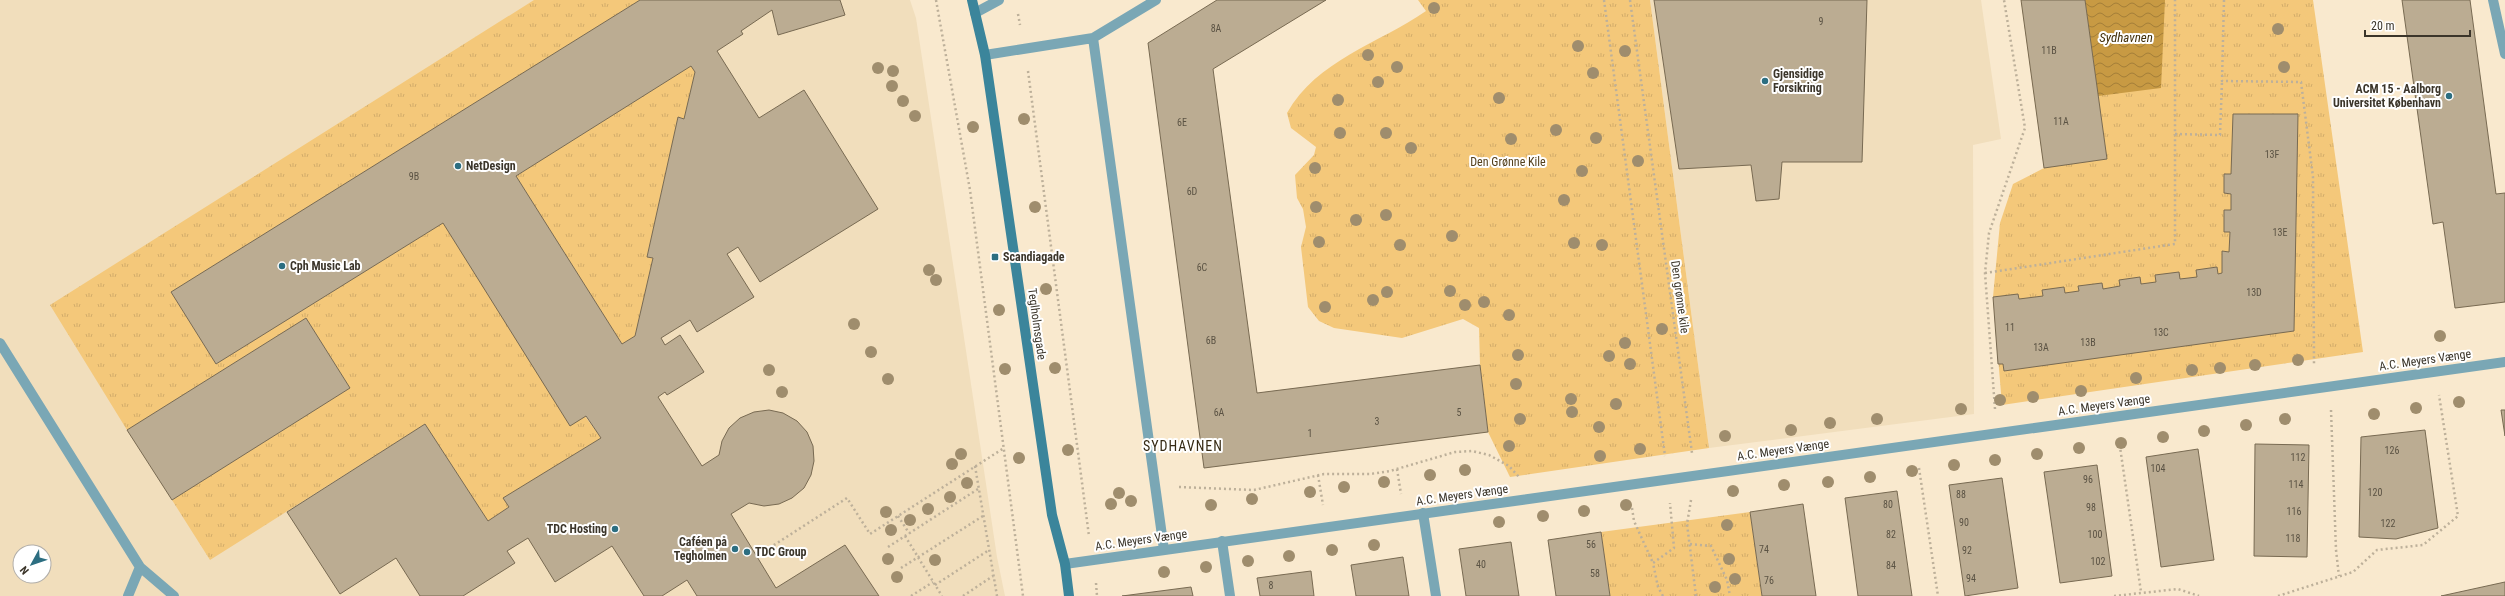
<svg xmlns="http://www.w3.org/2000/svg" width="2505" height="596" viewBox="0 0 2505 596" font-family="'Roboto Condensed',sans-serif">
<defs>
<pattern id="park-tufts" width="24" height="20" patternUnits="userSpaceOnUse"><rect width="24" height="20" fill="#f4c87a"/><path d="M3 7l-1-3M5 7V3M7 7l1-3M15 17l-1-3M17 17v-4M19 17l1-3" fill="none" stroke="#d2ac6a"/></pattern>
<pattern id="water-waves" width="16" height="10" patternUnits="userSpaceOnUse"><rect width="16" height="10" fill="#c89a43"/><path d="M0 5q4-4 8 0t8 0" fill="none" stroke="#a47e38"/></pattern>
</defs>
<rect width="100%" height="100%" fill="#f9e9ce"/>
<path fill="#f1debc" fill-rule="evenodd" d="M0,0H910L916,18L997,557L1005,596H0ZM20,552H44V576H20Z
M1650,0H1981L2001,139L1973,145L1974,414L1709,448Z"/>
<path fill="url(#park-tufts)" d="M534,0H640L171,292L216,364L443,223L601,438L504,498L509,507L488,521L425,424L210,560L172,500L350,388L306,318L127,430L50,305Z
M1418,0H1650L1709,448L1510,477L1488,432L1480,365L1479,328L1463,319L1402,338L1334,328L1319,321L1308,307L1301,247L1306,227L1303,209L1297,198L1295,175L1314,155L1316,147L1291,128L1287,113C1317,60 1378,44 1426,11Z
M2021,0H2313L2363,352L2002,405L1993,297L2000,223L2013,184L2044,168Z
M691,66L695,72L684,119L678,117L647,257L653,258L635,336L622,344L516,176Z
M1750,512L1762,596H1610L1601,532Z"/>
<path fill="url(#water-waves)" d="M2085,0H2165L2161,88L2098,96Z"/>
<path fill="#bbac92" stroke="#786a52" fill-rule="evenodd" d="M640,0H840L845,15L778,35L772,10L741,31L743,34L717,51L759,118L804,90L878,209L760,282L738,247L727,254L754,297L697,332L690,320L661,338L665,345L680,335L704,372L667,395L665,392L658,397L702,466L719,455L722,441L729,428L740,418L754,412L769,410L783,413L797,421L807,432L813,446L814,461L811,475L804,488L792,498L779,504L764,506L749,503L731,514L776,588L845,545L879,596H697L687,580L662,596H644L612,546L555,582L528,538L507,551L515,563L463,596H420L396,558L340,594L287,512L425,424L488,521L509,507L503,498L601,438L586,416L570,426L443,223L216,364L171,292ZM691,66L695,72L684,119L678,117L647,257L653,258L635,336L622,344L516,176Z
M1217,0H1326L1213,69L1257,393L1480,365L1488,432L1204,468L1148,43Z
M1654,0H1867L1862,162H1782L1779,199L1756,201L1751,165L1679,169Z
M2021,0H2085L2107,159L2044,168Z
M2402,0H2470L2496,194L2505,193V302L2455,308L2443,222L2433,224Z
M2233,114H2298L2294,331L2004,371L2003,364H1998L1993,297L2018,294L2019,299L2043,296L2042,290L2064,287L2065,293L2079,291L2078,286L2102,283L2103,289L2120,286L2119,280L2140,277L2141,284L2156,282L2155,275L2179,272L2180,279L2197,277L2196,270L2217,267L2218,274L2222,273V251L2229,252L2230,232H2224V210H2231V194L2224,193V174H2231Z
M306,318L350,388L172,500L127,430Z
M2501,410H2505V436Z
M2425,430L2438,528L2396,539L2359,537L2361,437Z
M2255,444L2309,445L2307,557L2254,556Z
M2198,449L2214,560L2161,567L2146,457Z
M2097,465L2112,576L2060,583L2044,472Z
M2002,478L2018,588L1965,596L1949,485Z
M1897,491L1912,596H1858L1845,498Z
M1803,504L1816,596H1762L1750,512Z
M1601,532L1610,596H1556L1548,540Z
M1511,542L1519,596H1466L1459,549Z
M1403,557L1409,596H1356L1351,565Z
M1311,571L1314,596H1260L1257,578Z
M2505,582V596H2441Z
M1191,587L1193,596H1122Z"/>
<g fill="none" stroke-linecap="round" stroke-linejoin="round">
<path stroke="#bdb09a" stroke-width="2.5" stroke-dasharray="2 3" stroke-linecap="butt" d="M936,0L970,190L1023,596
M1604,0L1665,456
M1630,0L1692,453
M2224,0L2222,81L2301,82L2313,177L2314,364
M1018,14L1020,25
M1028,71L1089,536
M2175,134L2220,135L2222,81
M1985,273L2175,244V0
M1995,409L1985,273L1989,233L2025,128L2004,0
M2331,410L2336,550L2339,576
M2119,440L2141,592
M975,466L997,596
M1919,468L1938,596
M1397,469L1401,494
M1318,475L1323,505
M1179,487L1254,490L1324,474H1370L1390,471L1455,452L1472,451L1489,455L1509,466L1519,477
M1691,500L1687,524L1696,596
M1632,508L1634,521L1653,563
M898,516L909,533
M905,536L942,596
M1690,544L1711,546L1727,580L1730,596
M888,547L978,489
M757,556L847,498L870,534L1004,448
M901,568L983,516
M1096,583L1097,596
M935,585L989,550
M911,596L933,582
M963,596L993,576
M1663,596L1658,587L1653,563L1674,548L1670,503
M2114,596L2178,589L2199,596
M2278,596L2353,572L2377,550L2423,545L2458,516L2439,395"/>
<path stroke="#7aa7b5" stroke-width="10" d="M2493,0L2505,54
M975,13L999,0
M0,343L140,567L174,596
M1423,513L1436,596
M1222,541L1230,596
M128,596L140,567"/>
<path stroke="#7aa7b5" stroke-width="10" d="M1093,38L1164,550
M985,55L1093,38L1156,0
M1065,564L2505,362"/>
<path stroke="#3b859b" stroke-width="10" d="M972,0L985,55L1052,515L1065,564L1069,596"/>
</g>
<g fill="#9f8d6d">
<circle cx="1434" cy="8" r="6"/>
<circle cx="2278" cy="29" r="6"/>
<circle cx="1578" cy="46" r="6"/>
<circle cx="1625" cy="51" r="6"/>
<circle cx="1368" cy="55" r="6"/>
<circle cx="1397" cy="67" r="6"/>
<circle cx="2284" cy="67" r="6"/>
<circle cx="878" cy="68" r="6"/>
<circle cx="893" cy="71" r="6"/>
<circle cx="1593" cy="73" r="6"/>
<circle cx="1378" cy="82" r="6"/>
<circle cx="892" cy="86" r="6"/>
<circle cx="1499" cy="98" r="6"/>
<circle cx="1338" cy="100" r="6"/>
<circle cx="903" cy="101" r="6"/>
<circle cx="915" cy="116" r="6"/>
<circle cx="1024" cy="119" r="6"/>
<circle cx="973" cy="127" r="6"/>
<circle cx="1556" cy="130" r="6"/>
<circle cx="1340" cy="133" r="6"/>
<circle cx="1386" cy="133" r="6"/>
<circle cx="1596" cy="138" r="6"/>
<circle cx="1511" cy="139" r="6"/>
<circle cx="1411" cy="148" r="6"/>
<circle cx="1638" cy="161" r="6"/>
<circle cx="1315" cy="168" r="6"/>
<circle cx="1582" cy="171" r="6"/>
<circle cx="1564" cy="200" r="6"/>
<circle cx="1035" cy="207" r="6"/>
<circle cx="1316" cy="207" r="6"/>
<circle cx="1386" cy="215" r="6"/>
<circle cx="1356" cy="220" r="6"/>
<circle cx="1452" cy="236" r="6"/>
<circle cx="1319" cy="242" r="6"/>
<circle cx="1574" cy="243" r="6"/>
<circle cx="1400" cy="245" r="6"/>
<circle cx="1602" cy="245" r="6"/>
<circle cx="929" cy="270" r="6"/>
<circle cx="936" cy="280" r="6"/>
<circle cx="1046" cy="289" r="6"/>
<circle cx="1450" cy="291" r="6"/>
<circle cx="1387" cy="292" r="6"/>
<circle cx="1373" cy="300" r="6"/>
<circle cx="1484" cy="302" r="6"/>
<circle cx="1465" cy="305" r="6"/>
<circle cx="1325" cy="307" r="6"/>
<circle cx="999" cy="310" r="6"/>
<circle cx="1509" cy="315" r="6"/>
<circle cx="854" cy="324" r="6"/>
<circle cx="1662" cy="329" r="6"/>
<circle cx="2440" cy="336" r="6"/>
<circle cx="1625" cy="343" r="6"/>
<circle cx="871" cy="352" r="6"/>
<circle cx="1518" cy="355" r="6"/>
<circle cx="1609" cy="356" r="6"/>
<circle cx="2298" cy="360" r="6"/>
<circle cx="1630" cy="364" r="6"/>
<circle cx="2255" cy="365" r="6"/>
<circle cx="1055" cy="368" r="6"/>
<circle cx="2220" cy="368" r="6"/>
<circle cx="1005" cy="369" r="6"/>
<circle cx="769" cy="370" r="6"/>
<circle cx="2192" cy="370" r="6"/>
<circle cx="2136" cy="378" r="6"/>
<circle cx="888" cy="379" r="6"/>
<circle cx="1516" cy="384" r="6"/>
<circle cx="2081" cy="391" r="6"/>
<circle cx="782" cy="392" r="6"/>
<circle cx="2033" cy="397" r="6"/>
<circle cx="1571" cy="399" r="6"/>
<circle cx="2000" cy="400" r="6"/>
<circle cx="2459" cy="402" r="6"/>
<circle cx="1616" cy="404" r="6"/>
<circle cx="2416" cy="408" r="6"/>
<circle cx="1961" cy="409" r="6"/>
<circle cx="1572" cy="412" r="6"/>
<circle cx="2374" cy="414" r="6"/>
<circle cx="1520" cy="419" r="6"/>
<circle cx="1877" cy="419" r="6"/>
<circle cx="2285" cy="419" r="6"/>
<circle cx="1830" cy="423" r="6"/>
<circle cx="2246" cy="425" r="6"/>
<circle cx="1599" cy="427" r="6"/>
<circle cx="1791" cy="430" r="6"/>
<circle cx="2204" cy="431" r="6"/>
<circle cx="1725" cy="436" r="6"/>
<circle cx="2163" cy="437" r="6"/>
<circle cx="2121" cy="443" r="6"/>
<circle cx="1509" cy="446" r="6"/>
<circle cx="2079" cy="448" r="6"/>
<circle cx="1640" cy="449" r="6"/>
<circle cx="1068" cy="450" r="6"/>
<circle cx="961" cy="454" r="6"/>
<circle cx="2037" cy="454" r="6"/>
<circle cx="1600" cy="456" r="6"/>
<circle cx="1019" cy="458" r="6"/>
<circle cx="1995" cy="460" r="6"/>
<circle cx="952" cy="464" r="6"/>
<circle cx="1954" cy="465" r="6"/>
<circle cx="1465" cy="470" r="6"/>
<circle cx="1912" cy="471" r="6"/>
<circle cx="1430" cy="475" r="6"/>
<circle cx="1870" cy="477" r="6"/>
<circle cx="1384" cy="482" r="6"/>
<circle cx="1828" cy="482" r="6"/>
<circle cx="967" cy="483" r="6"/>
<circle cx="1784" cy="485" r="6"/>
<circle cx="1344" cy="487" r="6"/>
<circle cx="1733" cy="491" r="6"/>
<circle cx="1310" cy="492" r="6"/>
<circle cx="1119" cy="493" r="6"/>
<circle cx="950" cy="497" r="6"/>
<circle cx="1252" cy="499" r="6"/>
<circle cx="1131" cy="501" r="6"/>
<circle cx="1111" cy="504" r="6"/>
<circle cx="1211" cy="505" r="6"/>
<circle cx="1626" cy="505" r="6"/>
<circle cx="928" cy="509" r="6"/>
<circle cx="1584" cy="511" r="6"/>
<circle cx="886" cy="512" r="6"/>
<circle cx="1543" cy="516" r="6"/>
<circle cx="910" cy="520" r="6"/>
<circle cx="1499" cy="522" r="6"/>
<circle cx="1727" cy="525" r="6"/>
<circle cx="891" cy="530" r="6"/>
<circle cx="1374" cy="545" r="6"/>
<circle cx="1332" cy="550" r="6"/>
<circle cx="1289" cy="556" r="6"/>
<circle cx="888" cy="559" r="6"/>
<circle cx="1729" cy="559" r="6"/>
<circle cx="935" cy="560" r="6"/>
<circle cx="1248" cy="561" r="6"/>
<circle cx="1206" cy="567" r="6"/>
<circle cx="1164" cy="572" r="6"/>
<circle cx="897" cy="577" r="6"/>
<circle cx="1735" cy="579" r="6"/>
<circle cx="1715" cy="587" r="6"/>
</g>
<g fill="#2c6e81" stroke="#fff" stroke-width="1.5">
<circle cx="1765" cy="81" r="4"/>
<circle cx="2449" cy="96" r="4"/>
<circle cx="458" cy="166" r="4"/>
<rect x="991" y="253" width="8" height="8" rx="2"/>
<circle cx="282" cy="266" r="4"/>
<circle cx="615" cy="529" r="4"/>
<circle cx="735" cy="549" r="4"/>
<circle cx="747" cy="552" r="4"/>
</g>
<g text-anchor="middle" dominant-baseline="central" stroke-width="4" stroke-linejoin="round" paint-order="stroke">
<g font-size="10" fill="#5b5344">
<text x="1821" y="21">9</text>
<text x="1216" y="28">8A</text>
<text x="2049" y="50">11B</text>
<text x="2061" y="121">11A</text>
<text x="1182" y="122">6E</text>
<text x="2272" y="154">13F</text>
<text x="414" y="176">9B</text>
<text x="1192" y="191">6D</text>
<text x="2280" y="232">13E</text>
<text x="1202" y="267">6C</text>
<text x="2254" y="292">13D</text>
<text x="2010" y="327">11</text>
<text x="2161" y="332">13C</text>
<text x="1211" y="340">6B</text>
<text x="2088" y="342">13B</text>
<text x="2041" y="347">13A</text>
<text x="1219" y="412">6A</text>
<text x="1459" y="412">5</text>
<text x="1377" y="421">3</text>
<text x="1310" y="433">1</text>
<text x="2392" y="450">126</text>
<text x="2298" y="457">112</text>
<text x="2158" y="468">104</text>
<text x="2088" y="479">96</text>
<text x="2296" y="484">114</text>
<text x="2375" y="492">120</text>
<text x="1961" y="494">88</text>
<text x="1888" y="504">80</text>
<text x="2091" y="507">98</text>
<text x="2294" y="511">116</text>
<text x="1964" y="522">90</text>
<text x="2388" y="523">122</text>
<text x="1891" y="534">82</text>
<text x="2095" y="534">100</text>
<text x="2293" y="538">118</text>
<text x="1591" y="544">56</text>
<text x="1764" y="549">74</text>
<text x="1967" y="550">92</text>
<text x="2098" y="561">102</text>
<text x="1481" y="564">40</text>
<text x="1891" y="565">84</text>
<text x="1595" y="573">58</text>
<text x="1971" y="578">94</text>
<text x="1769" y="580">76</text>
<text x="1271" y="585">8</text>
</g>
<g font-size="12" font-weight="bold" fill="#3b352a" stroke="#fff" text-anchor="start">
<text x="1773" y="74">Gjensidige<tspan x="1773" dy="14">Forsikring</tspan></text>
<text x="2441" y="89" text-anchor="end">ACM 15 - Aalborg<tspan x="2441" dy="14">Universitet København</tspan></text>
<text x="466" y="166">NetDesign</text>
<text x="1003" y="257">Scandiagade</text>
<text x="290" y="266">Cph Music Lab</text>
<text x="607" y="529" text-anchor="end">TDC Hosting</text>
<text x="727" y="542" text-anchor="end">Caféen på<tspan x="727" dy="14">Tegholmen</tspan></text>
<text x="755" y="552">TDC Group</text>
</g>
<g font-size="12" fill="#55411d" stroke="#fff">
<text x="1508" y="162">Den Grønne Kile</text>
</g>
<g font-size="12" fill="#3b352a" stroke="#fff">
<text transform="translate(1680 297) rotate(82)">Den grønne kile</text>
<text transform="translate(1037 324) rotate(82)">Teglholmsgade</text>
<text transform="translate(2425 360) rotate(-8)">A.C. Meyers Vænge</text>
<text transform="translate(2104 405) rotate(-8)">A.C. Meyers Vænge</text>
<text transform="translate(1783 450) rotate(-8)">A.C. Meyers Vænge</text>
<text transform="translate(1462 495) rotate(-8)">A.C. Meyers Vænge</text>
<text transform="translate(1141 540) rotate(-8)">A.C. Meyers Vænge</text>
</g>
<g font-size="13" font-style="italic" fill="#43300a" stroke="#fff">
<text x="2126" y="37">Sydhavnen</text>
</g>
<g font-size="14" letter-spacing="1" fill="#352913" stroke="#fff">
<text x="1183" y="446">SYDHAVNEN</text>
</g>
</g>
<g transform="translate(32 564) rotate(230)"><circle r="19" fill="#ffffff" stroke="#b1aeaa"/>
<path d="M0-3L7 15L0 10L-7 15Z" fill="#2c6e81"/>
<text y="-6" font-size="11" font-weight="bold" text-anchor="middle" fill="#3b352a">N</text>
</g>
<path d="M2365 30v6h105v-6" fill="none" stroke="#3b352a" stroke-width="2"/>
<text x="2371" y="30" font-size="12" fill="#3b352a" stroke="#ffffff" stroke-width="3" paint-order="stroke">20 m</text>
</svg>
